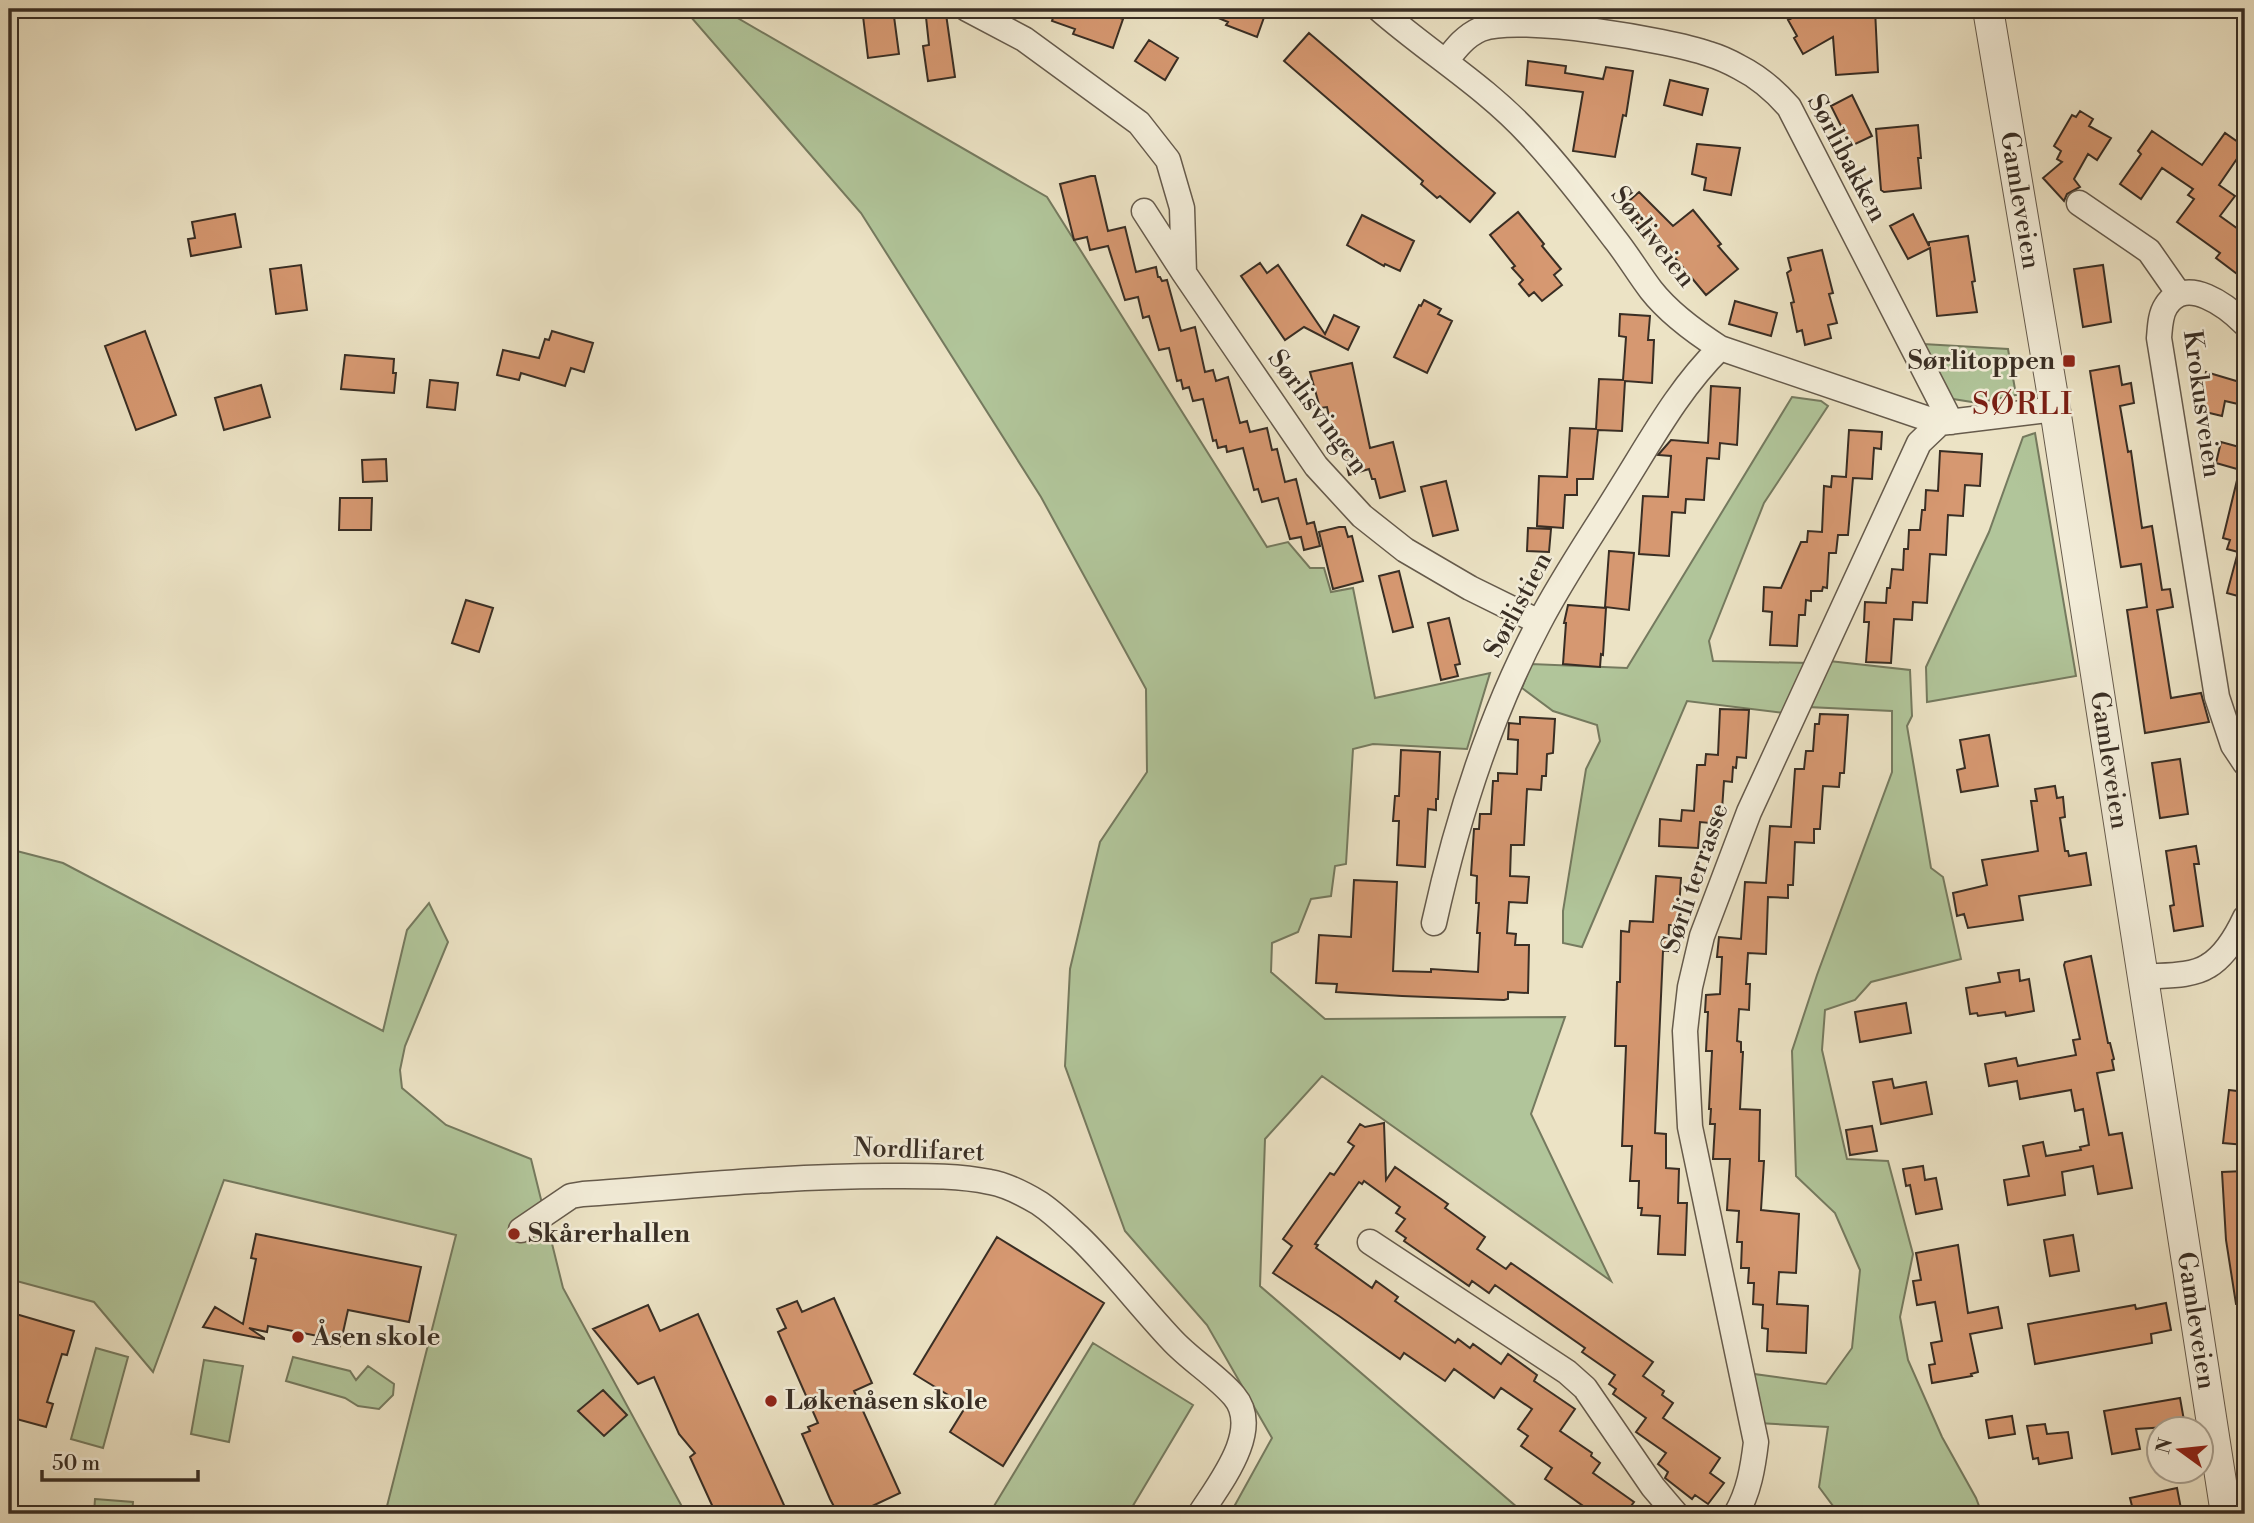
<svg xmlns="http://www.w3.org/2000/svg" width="2254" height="1523" viewBox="0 0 2254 1523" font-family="'Libre Bodoni',serif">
<rect width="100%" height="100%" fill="#ece3c5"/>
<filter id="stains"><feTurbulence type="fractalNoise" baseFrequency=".00286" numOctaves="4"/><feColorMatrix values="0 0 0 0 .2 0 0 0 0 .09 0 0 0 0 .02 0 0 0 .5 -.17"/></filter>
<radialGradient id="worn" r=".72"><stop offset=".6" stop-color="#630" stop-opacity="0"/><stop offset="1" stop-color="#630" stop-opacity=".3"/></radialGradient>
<path fill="#b1c59a" stroke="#757a5f" stroke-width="2" d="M684,9H722L1047,197L1267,547L1288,542L1310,568H1324L1331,592L1353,588L1375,698L1490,673L1467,749L1373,744L1353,749L1346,864L1335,866L1331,896L1311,899L1298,932L1272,943L1271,972L1325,1019L1565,1017L1531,1114L1611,1281L1322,1076L1265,1139L1260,1286L1525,1514H1230L1272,1438L1207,1325L1125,1231L1065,1066L1070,969L1100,842L1147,772L1146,689L1041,497L861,213Z
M1923,344L2008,349L2016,395L1978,403L1947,398Z
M1792,397L1821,401L1828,406L1764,503L1709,641L1713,661L1809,663L1784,713L1687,701L1582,947L1563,943V911L1586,769L1600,741L1597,725L1553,711L1522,688L1531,664L1627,668Z
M2035,433L2076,676L1927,702L1926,667L1989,532L2023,437Z
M1829,661L1910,670L1912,716L1907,726L1931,868L1943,877L1961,959L1871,982L1855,1000L1825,1010L1822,1050L1847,1159L1888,1161L1913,1254L1900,1317L1908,1360L1942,1437L1976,1498L1982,1514H1839L1819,1487L1828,1427L1758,1423L1754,1374L1826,1384L1852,1348L1860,1270L1835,1213L1796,1176L1792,1051L1817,975L1892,772V711L1808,707Z
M9,849L63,863L383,1031L407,930L429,903L448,942L405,1046L400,1070L402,1088L446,1125L531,1159L563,1288L686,1514H385L456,1235L224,1180L153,1372L94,1302L9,1279Z
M1093,1343L1193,1405L1128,1514H1010L994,1506Z
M96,1348L128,1357L103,1448L71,1439Z
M293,1357L350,1371L356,1380L368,1366L394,1384L393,1395L379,1409L358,1406L345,1398L286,1381Z
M204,1360L243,1366L229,1442L191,1434Z
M95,1499L133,1502L132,1514H94Z"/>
<path fill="#d69871" stroke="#392e24" stroke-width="2" d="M873,9H893L899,54L868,58L863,16L874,15Z
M1056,9H1095L1123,19L1113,48L1073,34L1075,29L1052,21Z
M1197,9H1267L1257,37L1226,25L1228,22Z
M1840,9H1875L1878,72L1836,75L1833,37L1803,54L1794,38L1797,36L1788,20L1805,11L1808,16L1840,14Z
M946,14L955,77L928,81L923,46L929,45L926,17Z
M1309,33L1495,193L1470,222L1440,196L1437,198L1421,184L1423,181L1284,61Z
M1149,40L1178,58L1165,80L1135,61Z
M1528,61L1566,66L1565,73L1603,79L1606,67L1633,71L1626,116L1623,115L1615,157L1573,151L1583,92L1526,85Z
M1670,80L1708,89L1702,115L1664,105Z
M1852,95L1872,136L1851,146L1831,106Z
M2080,111L2093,119L2089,126L2111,138L2097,160L2088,154L2074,179L2080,187L2067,194L2064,201L2043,178L2062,162L2057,159L2061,151L2054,146L2072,115L2076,117Z
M1918,125L1921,158H1918L1921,188L1884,192L1881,190L1876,129Z
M2152,131L2202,165L2225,133L2245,147L2219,185L2235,196L2220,216L2245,234V280L2216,258L2220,253L2177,222L2194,199L2188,195L2193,189L2162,168L2141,199L2120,184L2141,154L2138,151Z
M1697,144L1740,148L1731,195L1704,190L1706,178L1692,174Z
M1091,176H1095L1108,231L1125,227L1136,272L1156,267L1158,277H1160L1162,281L1167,280L1181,331L1195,327L1205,372L1213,370L1216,381L1228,377L1240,423L1247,421L1250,432L1267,428L1272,450L1277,449L1285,482L1296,479L1307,524L1314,522L1320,546L1304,550L1301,537L1290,539L1278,498L1262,502L1258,489L1254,490L1243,448L1227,452L1226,446L1218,448L1216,440L1213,441L1203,399L1193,401L1189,387L1183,389L1181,380L1177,381L1169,348L1159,350L1149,316L1143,318L1138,297L1125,300L1108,246L1090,250L1087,237L1074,240L1060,184Z
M1639,192L1673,226L1693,210L1721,244L1718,246L1738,269L1706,295L1655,234L1651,237L1621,208Z
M1518,212L1544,244L1542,246L1561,269L1554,275L1562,285L1542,301L1534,292L1529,296L1519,284L1523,280L1512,268L1515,266L1490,235Z
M235,214L241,247L191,256L188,239L195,238L192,222Z
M1913,214L1929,246V242L1968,236L1975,281L1972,282L1977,312L1937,316L1930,248L1908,259L1890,226Z
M1362,215L1414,241L1400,271L1385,264L1384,266L1347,245Z
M1822,250L1833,293L1829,294L1837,323L1828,325L1831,338L1805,345L1802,330L1797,332L1791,303L1794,302L1787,273L1791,270L1788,258Z
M1260,263L1267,273L1278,265L1325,334L1334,315L1359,327L1348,350L1304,327L1285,340L1241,276Z
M301,265L307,310L276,314L270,269Z
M2103,265L2111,322L2083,327L2074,269Z
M1424,300L1441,309L1438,314L1452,321L1427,373L1394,357L1419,305L1421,306Z
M1735,301L1777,313L1771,336L1729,324Z
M1620,314L1650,316L1648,340H1654L1652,383L1625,381L1622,431L1598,430L1593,479H1577V495H1565L1563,528L1537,526L1539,476L1567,477L1570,428L1596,429L1599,379L1623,380L1626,337L1619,336Z
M145,331L176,415L136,430L105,346Z
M552,331L593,343L584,372L571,368L565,386L521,373L519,380L497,375L503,350L539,358L545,339L549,340Z
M345,355L394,359L393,373H396L394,393L341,389Z
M1352,363L1370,448L1393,442L1405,491L1380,498L1375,479H1372L1369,469L1349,475L1340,437L1334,439L1327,407L1320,408L1310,372Z
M2119,366L2122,385L2131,383L2134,403L2120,406L2128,452L2131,451L2142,528L2152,526L2162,590L2170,589L2173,607L2157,610L2171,698L2201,693L2209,722L2145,733L2127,610L2147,607L2141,564L2121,567L2090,371Z
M2206,372L2243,383L2238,404L2225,401L2222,416L2197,410Z
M430,380L458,383L455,410L427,407Z
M261,385L270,417L224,430L215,398Z
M1711,386L1740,388L1737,445L1720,443L1719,459L1707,458L1704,500L1686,499L1685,513L1672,512L1669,556L1639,554L1643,496L1668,497L1671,456L1658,455L1671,440L1708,443Z
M1849,430L1882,432L1881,449L1874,448L1872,479L1853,478L1848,535H1838L1836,553H1829L1827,588L1823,587L1822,591H1811V601L1806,600L1805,615H1799L1797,646L1770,645L1772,612L1763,611L1764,587L1781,588L1801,542H1807L1808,531L1822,532L1824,486L1831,487L1832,476L1846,477Z
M2221,442L2243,448L2237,469L2216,463Z
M1940,451L1982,454L1980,486L1965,485L1963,516L1948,515L1946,555L1930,554L1927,603L1913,602L1912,620L1894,619L1891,663L1866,662L1869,622H1864L1865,602L1886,603L1887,588H1890L1892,569L1903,570L1904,549H1908L1909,530H1920L1922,510H1925L1926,490L1938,491Z
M386,459L387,481L363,482L362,460Z
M2239,472L2245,473V598L2227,593L2238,552L2227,549L2230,540L2223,538Z
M1446,481L1458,530L1433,536L1421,487Z
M340,498H372L371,530H339Z
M1339,527H1345L1348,537L1352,536L1363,581L1333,589L1319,532Z
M1528,528L1551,529L1549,552L1527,551Z
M1609,551L1634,553L1629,610L1605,607Z
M1399,571L1413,627L1393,632L1379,576Z
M466,600L493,608L479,652L452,643Z
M1568,605L1606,608L1603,655L1601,654L1600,667L1563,664L1566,623H1564Z
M1449,618L1460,664L1455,665L1458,676L1441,680L1428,623Z
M1720,709L1749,710L1746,758L1737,757L1736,768L1733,767L1732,782L1724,781L1721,824L1700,822L1698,848L1659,846L1660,819L1681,821L1682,810L1694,811L1697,765H1705L1706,754L1718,755Z
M1820,714L1848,715L1844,773H1840L1839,787L1823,786L1820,829H1814V843L1795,842L1793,885H1788V898L1768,897L1766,954L1748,953L1746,984H1750L1749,1010L1739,1009L1737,1041L1741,1042V1052H1743L1740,1109L1760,1110L1759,1161H1764L1761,1210L1799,1214L1796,1273L1779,1272L1777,1304L1808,1306L1806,1353L1767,1351L1768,1329L1762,1328L1763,1305L1753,1304L1754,1283H1748L1749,1268H1741L1742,1242H1737L1739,1211L1727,1210L1730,1159H1713L1715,1124H1710L1711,1109H1709L1712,1051H1706L1708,1012H1705L1706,995L1720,994L1722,957H1717L1719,937L1741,939L1745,882L1766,883L1770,826L1791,827L1795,769H1804L1806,751H1813L1815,724H1819Z
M1520,717L1555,719L1553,753L1547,754L1546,776H1542L1541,790L1527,789L1524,845H1511L1510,876L1529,877L1527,903L1509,902L1507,933L1516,934L1515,945H1529L1528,993L1508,992V999L1504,1000L1402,996L1336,992L1337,984L1316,983L1319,935L1351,937L1354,880L1397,882L1393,971L1431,972V969L1478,972L1480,933H1477L1479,903H1476L1477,876L1471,875L1474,829H1479L1480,814H1491L1493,781H1498V773L1517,774L1518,740L1508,739L1509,723L1520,724Z
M1989,735L1998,786L1961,792L1957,770L1965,768L1960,740Z
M1401,750L1440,752L1438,799H1436V810L1428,809L1425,867L1397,865L1399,821H1393L1395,796H1399Z
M2180,759L2188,814L2160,818L2152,763Z
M2055,786L2057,798L2063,797L2065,817L2060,818L2065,851H2068L2069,856L2086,853L2091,885L2019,896L2023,920L1968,928L1964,914L1957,916L1953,893L1987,885L1982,860L2038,851L2031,801H2037L2035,789Z
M2196,846L2199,864H2194L2203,926L2174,931L2170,906L2174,905L2166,851Z
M1656,876L1681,878L1678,925H1669L1668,951H1663L1655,1133L1666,1134V1168L1679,1169L1678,1203H1687L1685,1255L1658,1254L1660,1216L1641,1215L1642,1208H1638L1639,1181H1630L1632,1146H1622L1626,1046H1615L1617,982H1620L1621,931L1629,932L1630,921L1653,922Z
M2091,956L2108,1043H2110L2114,1059L2112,1060L2114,1070L2097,1073L2109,1135L2122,1133L2132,1188L2098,1194L2093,1166L2062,1172L2065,1195L2008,1205L2004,1180L2029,1176L2023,1146L2043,1142L2046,1156L2081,1150L2080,1147L2089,1145L2083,1109L2075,1111L2071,1090L2020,1099L2017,1081L1989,1086L1985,1064L2016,1058L2018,1066L2076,1055L2073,1040L2080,1039L2064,965L2065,962Z
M2019,970L2020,981L2029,979L2034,1011L2006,1016L2005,1012L1978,1016L1977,1013L1970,1014L1966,988L2000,982L1998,973Z
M1906,1003L1911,1033L1860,1042L1855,1012Z
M1892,1079L1894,1088L1926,1082L1932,1114L1881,1124L1873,1082Z
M2229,1090L2245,1092V1145L2223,1143Z
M1384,1123L1386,1180L1395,1167L1448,1204L1445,1208L1485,1237L1477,1249L1506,1269L1511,1263L1653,1362L1643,1376L1664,1391L1662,1395L1673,1403L1663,1418L1720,1458L1710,1473L1724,1483L1708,1504L1695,1495L1692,1499L1665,1478L1668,1472L1658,1464L1666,1453L1636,1432L1646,1418L1613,1394L1616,1389L1609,1384L1615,1375L1582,1352L1585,1348L1495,1285L1489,1293L1472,1281L1469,1286L1404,1241L1406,1238L1396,1231L1405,1219L1396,1213L1400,1207L1364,1181L1362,1184L1359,1182L1315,1244L1318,1245L1316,1248L1372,1288L1376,1281L1398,1297L1395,1301L1455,1343L1458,1339L1470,1348L1473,1344L1501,1364L1508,1354L1537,1375L1534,1381L1575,1409L1560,1431L1592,1453L1591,1456L1600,1463L1593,1473L1634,1502L1625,1514H1581L1586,1508L1545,1479L1552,1468L1521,1446L1528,1436L1518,1429L1532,1409L1501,1388L1494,1398L1454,1369L1445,1381L1404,1353L1400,1359L1339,1316L1273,1273L1292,1246L1283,1239L1330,1173L1334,1175L1354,1146L1348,1142L1360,1124L1365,1127Z
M1872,1126L1877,1151L1850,1155L1846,1130Z
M1923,1166L1925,1180L1936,1178L1942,1209L1916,1214L1910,1185L1906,1186L1903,1169Z
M2245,1171V1303L2236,1304L2226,1240L2222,1172Z
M256,1234L421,1267L409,1322L348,1310L340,1346L317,1342L318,1336L268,1326L267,1332L249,1328L264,1338V1339L203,1327L215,1307L243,1324L256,1259L251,1258Z
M2073,1235L2079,1271L2050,1276L2044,1240Z
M997,1237L1104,1303L1003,1466L950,1432L966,1406L914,1374Z
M1958,1245L1968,1313L1998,1307L2002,1328L1970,1334L1978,1372L1971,1374L1972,1376L1932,1383L1929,1365L1935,1364L1931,1343L1942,1341L1935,1302L1917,1305L1913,1281L1921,1280L1916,1253Z
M834,1298L872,1383L854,1391L900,1493L868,1508L871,1514H838L830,1499L802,1434L810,1431L808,1427L818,1423L778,1332L786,1328L777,1309L797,1301L802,1312Z
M2166,1303L2171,1330L2151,1334L2152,1343L2035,1364L2028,1324L2135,1305L2136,1309Z
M648,1305L660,1331L698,1314L788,1514H716L690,1457L695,1453L679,1434L654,1377L638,1384L593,1329Z
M9,1312L74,1331L67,1355L62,1354L47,1402L53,1404L46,1427L9,1417Z
M603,1390L627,1415L604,1436L578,1411Z
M2180,1398L2185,1426L2136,1429L2140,1449L2112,1454L2104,1411Z
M2012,1416L2015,1434L1989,1438L1986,1420Z
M2045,1424L2047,1434L2068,1432L2072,1458L2039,1464L2038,1458L2033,1459L2027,1426Z
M2177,1488L2182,1514H2134L2130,1498Z"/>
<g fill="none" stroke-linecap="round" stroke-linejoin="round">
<g stroke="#665b4c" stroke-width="27">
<path id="minor" d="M967,9L1024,39L1139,123L1168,160L1182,208L1184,273L1316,466L1362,516L1405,550L1470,588L1539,622
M1379,9C1428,52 1485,86 1530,135C1560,167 1587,202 1614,238C1627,254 1638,273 1651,290C1669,313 1695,332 1720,348L1940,423L2055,409
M1446,61C1456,48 1465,36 1481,29C1519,14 1668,40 1709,54C1719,57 1730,62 1739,67C1759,77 1774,90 1789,107L1951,422
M2079,203L2149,251L2179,294
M1144,211L1184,273
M2245,324C2228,307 2186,274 2166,306C2160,315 2160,328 2159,338L2217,697L2233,745L2245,763
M1434,923C1457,819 1489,717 1539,623C1563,577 1592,535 1619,491C1650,442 1678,389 1720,348
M2142,977C2162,975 2191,977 2208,966C2225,956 2237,935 2245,918
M521,1230L571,1196L583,1194C684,1187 784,1176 885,1176C920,1176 956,1175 990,1182C1007,1185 1024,1194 1039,1203C1054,1213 1066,1225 1079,1237C1112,1269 1140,1306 1171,1339C1190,1360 1216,1375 1234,1396C1263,1430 1219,1484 1200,1514
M1370,1242L1567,1372L1585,1388L1653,1487L1676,1514
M1736,1514C1749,1492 1753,1467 1756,1442L1690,1127L1685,1031L1690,987L1702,936L1749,812L1919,443L1940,423"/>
</g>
<g stroke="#665b4c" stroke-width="32">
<g id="tertiary">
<path id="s1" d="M1988,9L2055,409L2226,1514"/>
</g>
</g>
<use href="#minor" stroke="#f3edd9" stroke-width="24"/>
<use href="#tertiary" stroke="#f3edd9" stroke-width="30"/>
</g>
<g fill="#8f2418" stroke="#f3edd9" stroke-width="2.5">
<rect x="2062" y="354" width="14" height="14" rx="3.5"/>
<circle cx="514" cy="1234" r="7"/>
<circle cx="298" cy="1337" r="7"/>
<circle cx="771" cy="1401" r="7"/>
</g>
<g text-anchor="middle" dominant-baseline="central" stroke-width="5" stroke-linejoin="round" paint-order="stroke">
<g font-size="26" fill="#392e24" stroke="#f3edd9">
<text transform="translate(1847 158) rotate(62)">Sørlibakken</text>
<text stroke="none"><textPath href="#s1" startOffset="194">Gamleveien</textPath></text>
<text transform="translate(1653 237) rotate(52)">Sørliveien</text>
<text transform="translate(2202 404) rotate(82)">Krokusveien</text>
<text transform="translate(1318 412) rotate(53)">Sørlisvingen</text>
<text transform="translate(1518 605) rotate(-62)">Sørlistien</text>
<text stroke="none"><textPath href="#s1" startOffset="761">Gamleveien</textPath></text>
<text transform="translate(1695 878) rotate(-71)">Sørli terrasse</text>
<text transform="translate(919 1150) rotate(2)">Nordlifaret</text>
<text stroke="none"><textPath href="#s1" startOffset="1328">Gamleveien</textPath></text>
</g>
<g font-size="26" font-weight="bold" fill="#392e24" stroke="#f3edd9" text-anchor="start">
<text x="2055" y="361" text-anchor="end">Sørlitoppen</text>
<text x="528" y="1234">Skårerhallen</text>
<text x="312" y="1337">Åsen skole</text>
<text x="785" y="1401">Løkenåsen skole</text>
</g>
<g font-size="30" letter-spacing="2" fill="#7a1f14" stroke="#f3edd9">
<text x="2023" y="405">SØRLI</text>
</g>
</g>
<rect width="2254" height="1523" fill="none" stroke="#ece3c5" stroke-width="35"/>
<rect x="10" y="10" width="2233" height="1502" fill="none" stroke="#392e24" stroke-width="3.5"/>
<rect x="18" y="18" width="2219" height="1488" fill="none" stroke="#392e24" stroke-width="2"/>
<g transform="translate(2180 1450) rotate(285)"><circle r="33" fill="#f3edd9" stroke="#a9a191" stroke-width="2"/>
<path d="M0-5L12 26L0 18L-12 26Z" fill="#8f2418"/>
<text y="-10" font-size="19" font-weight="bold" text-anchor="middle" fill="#392e24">N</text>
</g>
<path d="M42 1470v10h156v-10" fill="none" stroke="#392e24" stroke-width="3.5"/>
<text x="52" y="1470" font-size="21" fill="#392e24" stroke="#f3edd9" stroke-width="5" paint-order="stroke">50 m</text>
<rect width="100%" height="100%" filter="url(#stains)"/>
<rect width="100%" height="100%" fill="url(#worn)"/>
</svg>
